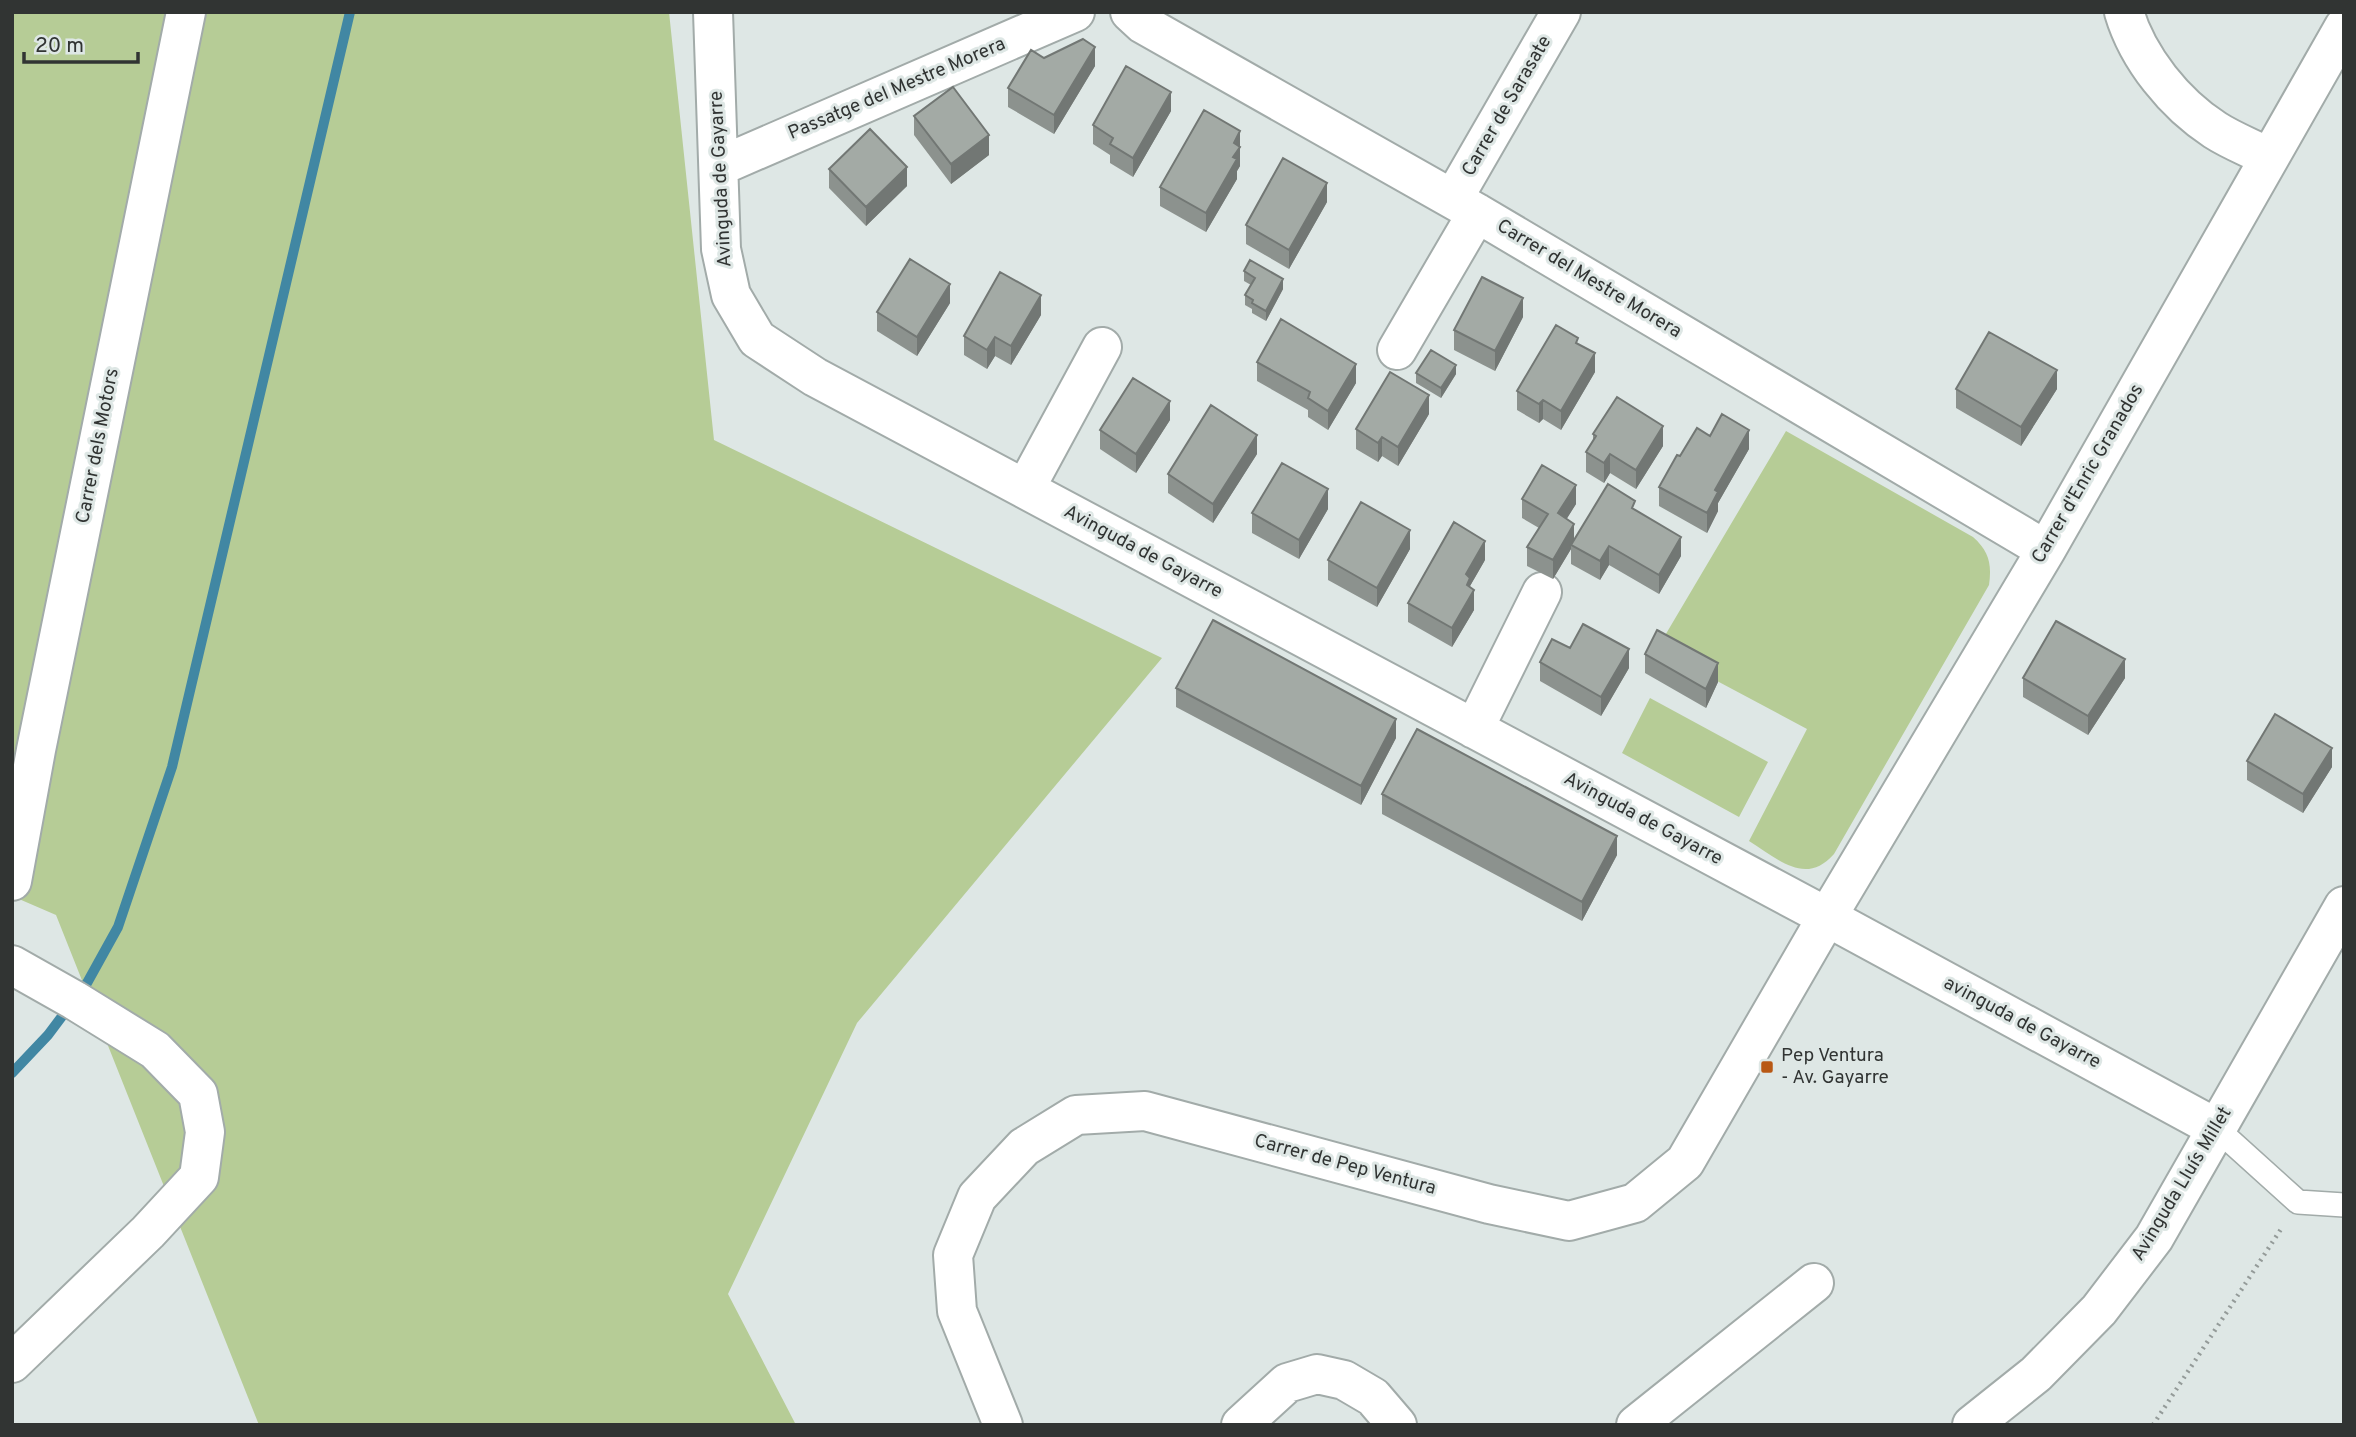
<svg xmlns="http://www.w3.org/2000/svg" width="2356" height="1437" viewBox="0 0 2356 1437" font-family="Overpass,sans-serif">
<rect width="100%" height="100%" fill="#dee7e5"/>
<path fill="#b6cc96" d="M12,12H669L714,440L1162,658L857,1023L728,1294L796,1425H259L56,915L12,896Z
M1786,431L1973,537C1989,551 1992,564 1989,585L1834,854C1805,887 1777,858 1749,841L1807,729L1657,649Z
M1650,698L1768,762L1739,817L1622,753Z"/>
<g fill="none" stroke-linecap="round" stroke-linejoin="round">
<path stroke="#4187a3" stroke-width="10" d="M12,1073L48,1035L87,983L118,927L172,767L350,12"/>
<g stroke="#a2aba9" stroke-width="26">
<path id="lane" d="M2216,1128L2298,1202L2344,1205"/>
</g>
<g stroke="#a2aba9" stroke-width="42">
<path id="street" d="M713,12L721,249L731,295L757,339L815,377L1827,917L2216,1128
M1130,12L1143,24L1477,213L2046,550
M2124,12C2138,59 2175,104 2215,130C2232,141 2251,148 2268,157
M720,166L1075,12
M1453,199L1561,12
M1397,350L1477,213
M1025,489L1102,347
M1474,729L1542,592
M12,881L36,750L186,12
M12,965L74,1000L155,1050L198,1094L205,1132L199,1177L148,1232L12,1363
M1003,1425L957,1311L953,1255L977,1197L1024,1147L1076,1115L1145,1111L1489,1204L1569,1221L1635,1203L1685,1162L1827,917L2046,550L2344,27
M1241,1425L1287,1383L1317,1374L1344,1380L1373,1397L1397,1425
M1636,1425L1814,1283
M1972,1425L2036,1374L2099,1310L2154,1238L2344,906"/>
</g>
<path stroke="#949b99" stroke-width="4.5" stroke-dasharray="2 5" stroke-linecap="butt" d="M2153,1425L2283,1226"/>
<use href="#lane" stroke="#fff" stroke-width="23"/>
<use href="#street" stroke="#fff" stroke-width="38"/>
</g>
<path fill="#8c928e" d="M1044,58L1095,66L1054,134L1008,107V88Z
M1171,111L1133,177L1110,163V155L1093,144V125Z
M914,116L989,155L951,184L914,135Z
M1240,131V166L1237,171V179L1206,232L1160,206V187Z
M829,169L907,186L866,226L829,188Z
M1327,202L1289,269L1246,244V225Z
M1244,271L1283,289L1266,321L1252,313V309L1245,305V295L1251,285L1244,281Z
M950,303L917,356L877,331V312Z
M1041,315L1011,365L995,356L987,369L964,355V336Z
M1523,317L1495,371L1454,350V330Z
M1578,344L1595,372L1561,430L1543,419L1539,423L1517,410V391Z
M1257,362L1356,383L1328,430L1308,417V410L1257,381Z
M1416,373L1456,374L1441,398L1416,383Z
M1956,389H2057L2021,446L1956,408Z
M1429,414L1398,466L1382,456L1378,462L1356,449V429Z
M1170,420L1136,473L1100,449V430Z
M1593,434L1663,446L1636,489L1610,473L1604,483L1586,472V452L1593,441Z
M1710,436L1749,449L1718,503V511L1707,533L1659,506V487L1680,456Z
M1257,454L1213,523L1168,493V474Z
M1522,499L1576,504L1566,519L1574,539L1635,510L1681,556L1659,594L1609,565L1600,580L1571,564V549L1553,579L1527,566V547L1539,528L1522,518Z
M1328,509L1299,559L1252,533V513Z
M1410,549L1377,607L1328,580V560Z
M1485,560L1470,586L1474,610L1452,647L1408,622V603Z
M1645,654L1718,682L1706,708L1645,673Z
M1540,662L1629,668L1601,716L1540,681Z
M2023,678H2125L2088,735L2023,697Z
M1176,688L1396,738L1361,805L1176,707Z
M2247,761L2332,767L2303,813L2247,780Z
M1382,794L1617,855L1582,921L1382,814Z"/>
<path fill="#727774" d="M1095,47V66L1054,134V115Z
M1171,92V111L1133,177V158Z
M1240,131V166L1237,171V179L1206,232V213Z
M989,135V155L951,184V164Z
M907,167V186L866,226V207Z
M1327,183V202L1289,269V250Z
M1283,279V289L1266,321V311Z
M950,284V303L917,356V337Z
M1041,295V315L1011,365V346Z
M1523,298V317L1495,371V351Z
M995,337V356L987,369V350Z
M1595,353V372L1561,430V411Z
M1356,364V383L1328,430V411Z
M1456,365V374L1441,398V388Z
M2057,370V389L2021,446V427Z
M1429,395V414L1398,466V447Z
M1543,400V419L1539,423V404Z
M1170,401V420L1136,473V454Z
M1663,426V446L1636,489V470Z
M1749,430V449L1718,503V511L1707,533V513L1715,490Z
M1257,435V454L1213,523V504Z
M1382,437V456L1378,462V443Z
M1610,454V473L1604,483V463Z
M1576,485V504L1558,533V513Z
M1328,489V509L1299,559V540Z
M1574,524V543L1571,545V549L1553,579V560Z
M1410,530V549L1377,607V588Z
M1681,537V556L1659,594V575Z
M1485,541V560L1470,586V597L1474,590V610L1452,647V628L1466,574Z
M1609,546V565L1600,580V561Z
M1629,649V668L1601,716V697Z
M2125,659V678L2088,735V716Z
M1718,663V682L1706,708V689Z
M1396,719V738L1361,805V786Z
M2332,748V767L2303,813V794Z
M1617,836V855L1582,921V902Z"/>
<path fill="#a3aaa5" stroke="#727774" stroke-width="2" d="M1083,39L1095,47L1054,115L1008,88L1031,50L1044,58Z
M1126,66L1171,92L1133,158L1110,144L1113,138L1093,125Z
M953,87L989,135L951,164L914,116Z
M1204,110L1240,131L1234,143L1240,147L1233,157L1237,159L1206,213L1160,187Z
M870,129L907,167L866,207L829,169Z
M1283,158L1327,183L1289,250L1246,225Z
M910,259L950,284L917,337L877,312Z
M1250,260L1283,279L1266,311L1252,303L1253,300L1245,295L1255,278L1244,271Z
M1000,272L1041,295L1011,346L995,337L987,350L964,336Z
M1482,277L1523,298L1495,351L1454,330Z
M1281,319L1356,364L1328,411L1308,398L1310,392L1257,362Z
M1556,325L1578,338L1576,343L1595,353L1561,411L1543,400L1539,404L1517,391Z
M1989,332L2057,370L2021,427L1956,389Z
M1431,350L1456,365L1441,388L1416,373Z
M1390,372L1429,395L1398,447L1382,437L1378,443L1356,429Z
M1133,378L1170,401L1136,454L1100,430Z
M1617,397L1663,426L1636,470L1610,454L1604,463L1586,452L1596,436L1593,434Z
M1211,405L1257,435L1213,504L1168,474Z
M1722,414L1749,430L1715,490L1718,492L1707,513L1659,487L1677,455L1680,456L1697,428L1710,436Z
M1282,463L1328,489L1299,540L1252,513Z
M1542,465L1576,485L1558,513L1574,524L1553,560L1527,547L1548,514L1522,499Z
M1608,484L1635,501L1632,508L1681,537L1659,575L1609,546L1600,561L1571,545Z
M1361,502L1410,530L1377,588L1328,560Z
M1454,522L1485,541L1466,574L1470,578L1467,585L1474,590L1452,628L1408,603Z
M1213,620L1396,719L1361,786L1176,688Z
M2056,621L2125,659L2088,716L2023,678Z
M1583,624L1629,649L1601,697L1540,662L1552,639L1570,648Z
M1657,630L1718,663L1706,689L1645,654Z
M2275,714L2332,748L2303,794L2247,761Z
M1417,729L1617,836L1582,902L1382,794Z"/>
<rect fill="#b85814" stroke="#dee7e5" stroke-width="2.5" x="1760" y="1060" width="14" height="14" rx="3.5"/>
<g text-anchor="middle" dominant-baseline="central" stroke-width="6" stroke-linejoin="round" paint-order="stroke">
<g font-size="19" fill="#313433" stroke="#dee7e5">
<text transform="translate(897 89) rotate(-23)">Passatge del Mestre Morera</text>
<text transform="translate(1507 106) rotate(-60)">Carrer de Sarasate</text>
<text transform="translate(721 179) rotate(-93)">Avinguda de Gayarre</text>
<text transform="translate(1589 279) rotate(31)">Carrer del Mestre Morera</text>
<text transform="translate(98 446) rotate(-79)">Carrer dels Motors</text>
<text transform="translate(2088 474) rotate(-60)">Carrer d'Enric Granados</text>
<text transform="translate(1143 552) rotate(28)">Avinguda de Gayarre</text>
<text transform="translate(1643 819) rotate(28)">Avinguda de Gayarre</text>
<text transform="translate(2022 1023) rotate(28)">avinguda de Gayarre</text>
<text transform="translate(1345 1165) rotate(15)">Carrer de Pep Ventura</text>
<text transform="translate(2182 1184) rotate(-59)">Avinguda Lluís Millet</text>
</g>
<g font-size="19" fill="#313433" stroke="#dee7e5" text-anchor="start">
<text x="1781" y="1056">Pep Ventura<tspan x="1781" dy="22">- Av. Gayarre</tspan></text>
</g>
</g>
<rect width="2356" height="1437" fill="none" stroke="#313433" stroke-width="28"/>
<path d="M24 52v10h114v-10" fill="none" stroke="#313433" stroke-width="3.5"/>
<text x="35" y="52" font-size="21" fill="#313433" stroke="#dee7e5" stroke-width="5" paint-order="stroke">20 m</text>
</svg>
